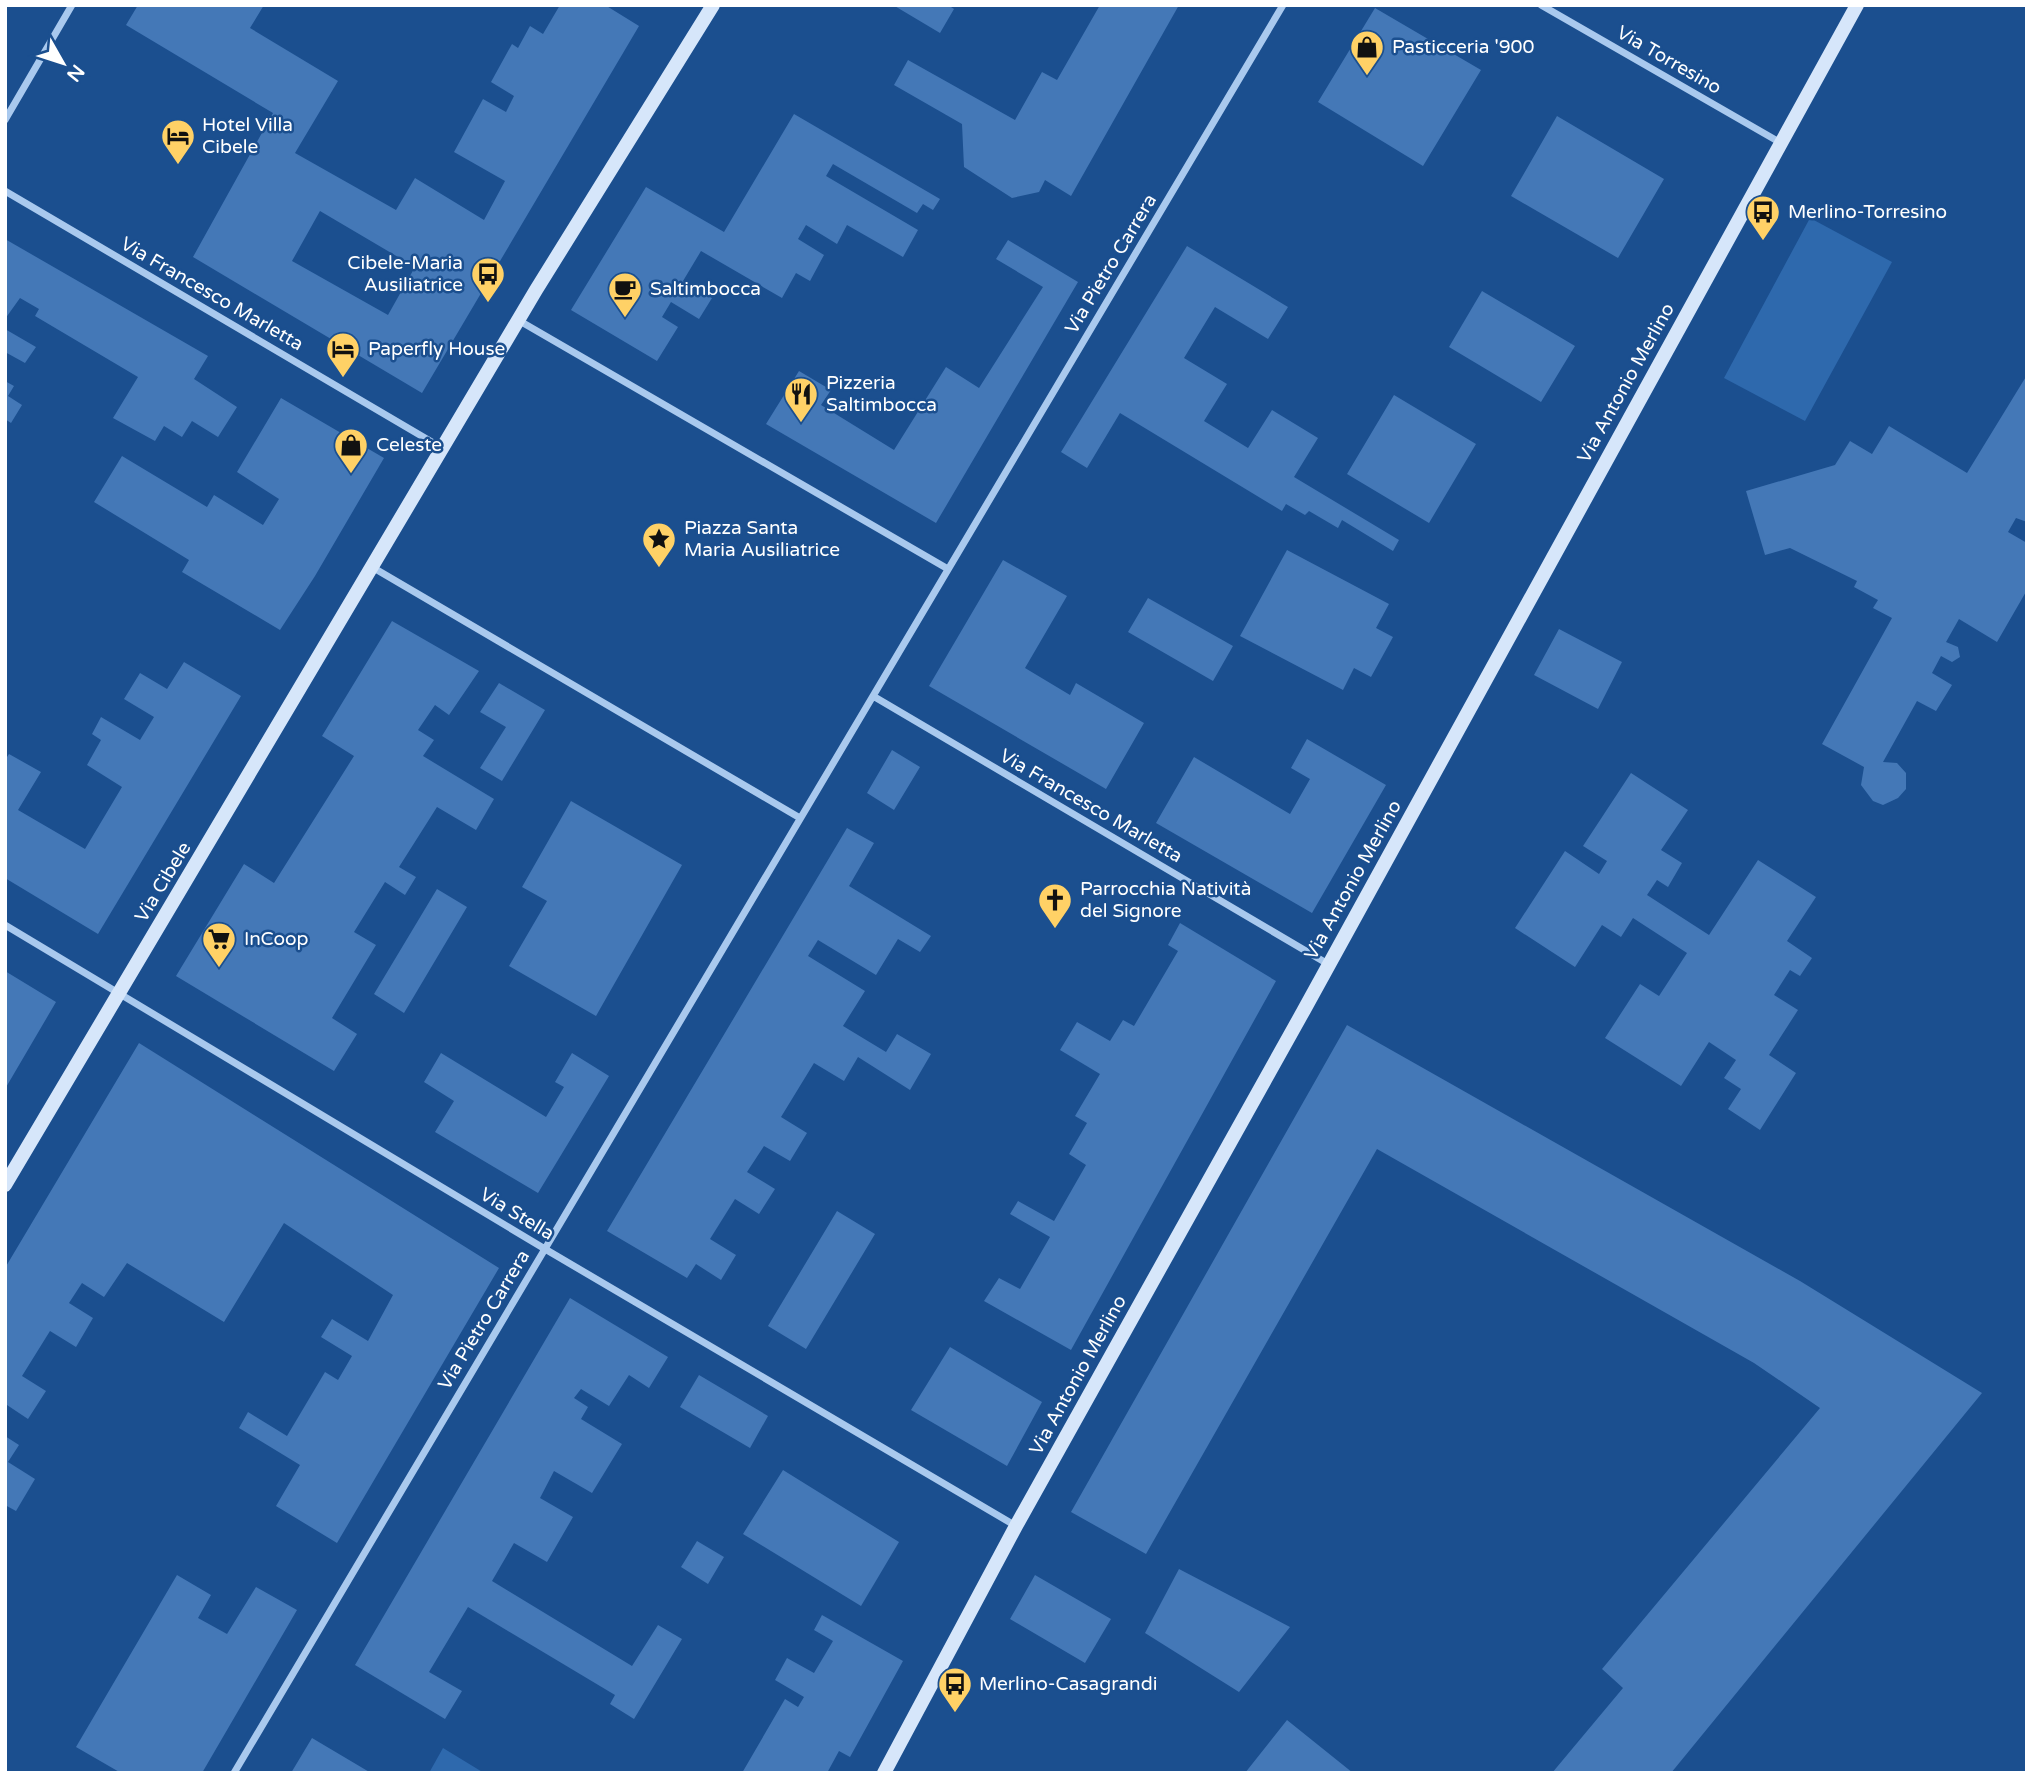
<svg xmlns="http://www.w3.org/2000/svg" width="2032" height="1778" viewBox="0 0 2032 1778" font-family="'Varela Round',sans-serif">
<rect width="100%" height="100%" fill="#1b4f8f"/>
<path fill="#2e69ad" d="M1810,218L1892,262L1805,421L1724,378Z
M443,1748L484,1773H429Z"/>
<path fill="#4478b7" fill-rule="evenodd" d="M138,5H264L250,28L338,81L295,153L396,210L415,178L484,220L505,181L454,152L483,99L506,112L514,96L491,82L512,44L518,48L530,26L543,34L560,5H605L639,26L422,393L193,257L273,113L126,25ZM320,211L415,267L388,315L292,261Z
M893,5H948L954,9L940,33Z
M1100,5H1179L1071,196L1045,180L1039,192L1012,198L964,167L962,124L894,85L908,60L1015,120L1042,72L1057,80Z
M1375,8L1481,70L1423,166L1318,102Z
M794,114L940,199L933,210L923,204L917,213L833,164L826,176L918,230L903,257L847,225L837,244L806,225L798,239L824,255L810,281L796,273L782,298L701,251L683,281L712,298L699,319L671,302L662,317L678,327L657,361L571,310L646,187L724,232Z
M1557,116L1664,179L1618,258L1511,196Z
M5,239L208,356L194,379L237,407L218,437L192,421L182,437L164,426L155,441L113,418L138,377L35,316L39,309L20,298L5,319Z
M1008,240L1078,282L936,523L766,424L799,371L831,390L821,405L894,450L946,367L979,388L1043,287L996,259Z
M1187,246L1288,307L1268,339L1215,307L1184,358L1227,384L1204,421L1248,448L1272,410L1318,438L1294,477L1399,540L1393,551L1342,520L1338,528L1309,511L1305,515L1286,504L1282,511L1120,413L1087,468L1061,452Z
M1482,291L1575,346L1541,402L1449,347Z
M5,329L36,347L25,363L5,352Z
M2027,375V522L2016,518L2008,532L2027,543V590L1997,642L1959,619L1946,642L1958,647L1960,657L1952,662L1941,656L1932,673L1952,685L1936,711L1917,701L1883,762L1897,763L1906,773V789L1898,798L1883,805L1873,801L1861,785L1864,767L1822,744L1892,618L1873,608L1878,600L1854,587L1857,581L1790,548L1765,555L1746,491L1835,465L1850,441L1872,454L1889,426L1967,473Z
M5,381L14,386L8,396L22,405L11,423L5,419Z
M1394,395L1476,444L1429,523L1347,474Z
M281,398L384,458L315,576L280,630L182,572L189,560L94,502L122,456L207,507L214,495L263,525L279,499L237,472Z
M1287,550L1389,604L1376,628L1393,637L1371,677L1354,668L1343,690L1240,636Z
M1003,560L1067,596L1025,668L1070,695L1076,683L1144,723L1106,789L929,686Z
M1148,598L1233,646L1213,681L1128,632Z
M392,621L479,671L449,715L435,705L418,730L434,740L423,756L494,799L476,830L437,807L399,867L416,877L405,895L385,882L354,932L376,945L332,1018L357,1034L334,1071L176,976L244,864L274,883L354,756L322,736Z
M1559,629L1622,662L1598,709L1534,675Z
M184,662L241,696L98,934L5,878V760L9,754L41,772L18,810L85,849L122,787L87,765L101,740L92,734L101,717L140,740L154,717L124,699L140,673L167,689Z
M499,683L545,710L502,781L480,768L506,727L480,712Z
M1307,739L1386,785L1312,913L1156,823L1194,757L1290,814L1310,779L1291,768Z
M892,750L920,767L894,810L867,793Z
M1631,773L1688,810L1661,850L1682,863L1668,887L1657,880L1647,895L1709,935L1758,860L1816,897L1787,941L1812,958L1800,976L1790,970L1774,995L1798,1010L1769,1055L1796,1073L1760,1130L1728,1109L1741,1089L1724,1078L1736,1060L1709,1042L1681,1086L1605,1038L1640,984L1659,996L1687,953L1633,918L1621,937L1602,925L1575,967L1515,928L1565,851L1599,874L1607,861L1583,846Z
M571,801L682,865L596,1016L509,966L547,901L522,887Z
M847,828L874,843L849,886L931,936L920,952L898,939L876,975L818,940L808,956L865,991L843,1026L886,1052L897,1034L931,1054L910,1090L858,1057L844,1081L814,1063L781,1117L807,1133L790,1161L764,1146L747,1172L775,1189L759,1214L735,1199L710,1239L736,1255L721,1280L696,1264L687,1278L607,1231Z
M437,889L467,907L404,1013L374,994Z
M1180,923L1276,981L1071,1350L984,1301L999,1278L1020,1289L1050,1237L1010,1214L1018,1201L1054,1221L1086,1165L1069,1154L1087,1123L1075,1116L1100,1074L1060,1050L1077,1022L1110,1041L1123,1020L1134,1026L1178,951L1168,945Z
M5,971L56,1002L5,1089Z
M1347,1025L1800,1281L1982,1393L1671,1773H1552L1623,1688L1602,1669L1820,1408L1754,1363L1377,1149L1146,1554L1071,1512Z
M139,1043L499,1268L337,1543L276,1506L300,1465L239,1428L248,1412L287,1436L325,1372L338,1380L352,1356L321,1337L332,1319L368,1341L393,1295L284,1223L224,1322L127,1263L104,1297L82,1283L69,1303L93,1318L76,1347L50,1331L22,1376L46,1391L28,1419L7,1405L5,1408V1268Z
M441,1053L546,1117L564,1087L555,1082L572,1053L609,1076L538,1193L435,1132L454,1101L424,1082Z
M837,1211L875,1234L806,1349L768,1326Z
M570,1298L668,1357L649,1388L629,1375L609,1406L581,1389L574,1398L588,1407L581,1419L622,1444L592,1493L554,1471L540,1498L573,1517L547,1562L514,1543L492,1581L632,1666L658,1625L682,1639L634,1719L610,1704L615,1695L468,1607L429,1672L462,1691L445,1719L355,1665Z
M950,1347L1042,1402L1007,1466L911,1410Z
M699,1375L768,1416L750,1448L680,1407Z
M5,1436L19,1445L8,1462L35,1479L16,1511L5,1505Z
M783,1470L899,1542L861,1606L743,1534Z
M697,1541L724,1557L708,1584L681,1567Z
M1179,1569L1290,1627L1239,1692L1145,1633Z
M177,1575L211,1595L198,1618L227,1634L256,1587L297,1610L202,1773H121L76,1747Z
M1035,1575L1111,1619L1085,1663L1010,1619Z
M822,1615L903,1661L850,1757L839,1751L827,1773H742L785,1699L798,1707L804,1697L775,1680L787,1658L814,1673L833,1641L814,1630Z
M1287,1720L1353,1773H1245Z
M312,1738L371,1773H291Z"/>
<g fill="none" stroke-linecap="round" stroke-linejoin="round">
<path stroke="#a9c9ee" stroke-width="7" d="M1541,5L1781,143
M5,120L72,5
M5,191L442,448
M518,320L948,569
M372,567L800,818
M873,696L1328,964
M5,925L545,1249L1016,1526
M234,1773L1283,5"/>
<path stroke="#d6e6fa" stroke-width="14" d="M5,1185L536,290L713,5
M884,1773L1016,1526L1304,1010L1857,5"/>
</g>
<defs>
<g id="shop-pin" transform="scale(1.75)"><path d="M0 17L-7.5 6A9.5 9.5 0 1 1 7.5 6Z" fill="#ffd166" stroke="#1b4f8f"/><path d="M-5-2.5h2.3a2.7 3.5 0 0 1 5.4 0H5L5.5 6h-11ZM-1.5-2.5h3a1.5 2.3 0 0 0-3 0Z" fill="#111"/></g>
<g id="hotel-pin" transform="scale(1.75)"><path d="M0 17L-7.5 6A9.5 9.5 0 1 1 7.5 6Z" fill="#ffd166" stroke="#1b4f8f"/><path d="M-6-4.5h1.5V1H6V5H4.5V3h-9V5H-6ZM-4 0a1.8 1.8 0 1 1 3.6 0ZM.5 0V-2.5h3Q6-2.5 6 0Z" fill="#111"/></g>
<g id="bus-pin" transform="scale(1.75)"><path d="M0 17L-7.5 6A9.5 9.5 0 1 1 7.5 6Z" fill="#ffd166" stroke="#1b4f8f"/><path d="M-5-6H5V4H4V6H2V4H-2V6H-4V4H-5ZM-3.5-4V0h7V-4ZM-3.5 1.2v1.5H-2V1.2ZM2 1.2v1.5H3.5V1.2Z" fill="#111"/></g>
<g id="cafe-pin" transform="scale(1.75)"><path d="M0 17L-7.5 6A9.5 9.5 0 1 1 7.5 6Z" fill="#ffd166" stroke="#1b4f8f"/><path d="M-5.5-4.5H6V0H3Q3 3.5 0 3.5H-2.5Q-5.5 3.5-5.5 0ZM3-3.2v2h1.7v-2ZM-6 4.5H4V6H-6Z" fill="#111"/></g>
<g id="restaurant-pin" transform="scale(1.75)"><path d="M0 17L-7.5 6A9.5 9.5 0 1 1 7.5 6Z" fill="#ffd166" stroke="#1b4f8f"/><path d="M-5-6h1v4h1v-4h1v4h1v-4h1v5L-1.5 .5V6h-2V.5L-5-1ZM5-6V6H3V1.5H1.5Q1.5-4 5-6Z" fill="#111"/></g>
<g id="sight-pin" transform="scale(1.75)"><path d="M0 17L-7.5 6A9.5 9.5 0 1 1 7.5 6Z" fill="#ffd166" stroke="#1b4f8f"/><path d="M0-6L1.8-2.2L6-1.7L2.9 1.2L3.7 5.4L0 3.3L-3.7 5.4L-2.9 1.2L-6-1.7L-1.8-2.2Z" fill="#111"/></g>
<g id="church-pin" transform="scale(1.75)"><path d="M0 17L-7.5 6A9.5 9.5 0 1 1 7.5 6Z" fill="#ffd166" stroke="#1b4f8f"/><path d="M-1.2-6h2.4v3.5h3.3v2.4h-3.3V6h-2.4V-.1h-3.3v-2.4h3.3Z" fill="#111"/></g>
<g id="supermarket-pin" transform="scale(1.75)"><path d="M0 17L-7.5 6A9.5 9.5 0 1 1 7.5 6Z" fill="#ffd166" stroke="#1b4f8f"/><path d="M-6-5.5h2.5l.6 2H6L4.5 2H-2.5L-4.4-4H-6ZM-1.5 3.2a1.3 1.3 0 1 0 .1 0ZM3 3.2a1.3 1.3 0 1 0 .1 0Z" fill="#111"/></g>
</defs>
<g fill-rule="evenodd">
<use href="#shop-pin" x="1367" y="47"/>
<use href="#hotel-pin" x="178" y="136"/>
<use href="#bus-pin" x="1763" y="212"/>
<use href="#bus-pin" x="488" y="274"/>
<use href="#cafe-pin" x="625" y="289"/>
<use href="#hotel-pin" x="343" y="349"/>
<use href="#restaurant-pin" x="801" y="394"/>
<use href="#shop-pin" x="351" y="445"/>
<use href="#sight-pin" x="659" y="539"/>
<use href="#church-pin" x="1055" y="900"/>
<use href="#supermarket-pin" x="219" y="939"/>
<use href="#bus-pin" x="955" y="1684"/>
</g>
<g text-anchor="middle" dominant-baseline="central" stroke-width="5" stroke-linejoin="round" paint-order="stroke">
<g font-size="19" fill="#fff" stroke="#1b4f8f" text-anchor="start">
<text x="1392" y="47">Pasticceria '900</text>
<text x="202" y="125">Hotel Villa<tspan x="202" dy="22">Cibele</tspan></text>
<text x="1788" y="212">Merlino-Torresino</text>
<text x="463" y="263" text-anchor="end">Cibele-Maria<tspan x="463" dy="22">Ausiliatrice</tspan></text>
<text x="650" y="289">Saltimbocca</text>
<text x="368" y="349">Paperfly House</text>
<text x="826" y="383">Pizzeria<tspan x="826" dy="22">Saltimbocca</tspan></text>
<text x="376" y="445">Celeste</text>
<text x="684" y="528">Piazza Santa<tspan x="684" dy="22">Maria Ausiliatrice</tspan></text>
<text x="1080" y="889">Parrocchia Natività<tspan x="1080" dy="22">del Signore</tspan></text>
<text x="244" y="939">InCoop</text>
<text x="979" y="1684">Merlino-Casagrandi</text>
</g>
<g font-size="19" fill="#fff" stroke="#1b4f8f">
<text transform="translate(1669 60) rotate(30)">Via Torresino</text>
<text transform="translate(1111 264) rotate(-59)">Via Pietro Carrera</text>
<text transform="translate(212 294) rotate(30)">Via Francesco Marletta</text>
<text transform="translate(1626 383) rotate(-61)">Via Antonio Merlino</text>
<text transform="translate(1091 806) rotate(30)">Via Francesco Marletta</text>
<text transform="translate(1353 880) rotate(-61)">Via Antonio Merlino</text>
<text transform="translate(163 882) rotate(-59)">Via Cibele</text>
<text transform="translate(517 1214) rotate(31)">Via Stella</text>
<text transform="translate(484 1320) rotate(-59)">Via Pietro Carrera</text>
<text transform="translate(1078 1375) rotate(-61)">Via Antonio Merlino</text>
</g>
</g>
<rect width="2032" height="1778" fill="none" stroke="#ffffff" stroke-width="14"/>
<g transform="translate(63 63) rotate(129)" stroke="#1b4f8f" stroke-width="5" paint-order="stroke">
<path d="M0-5L12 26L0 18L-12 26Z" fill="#ffffff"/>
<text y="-10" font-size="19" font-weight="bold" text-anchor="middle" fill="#ffffff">N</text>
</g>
</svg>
